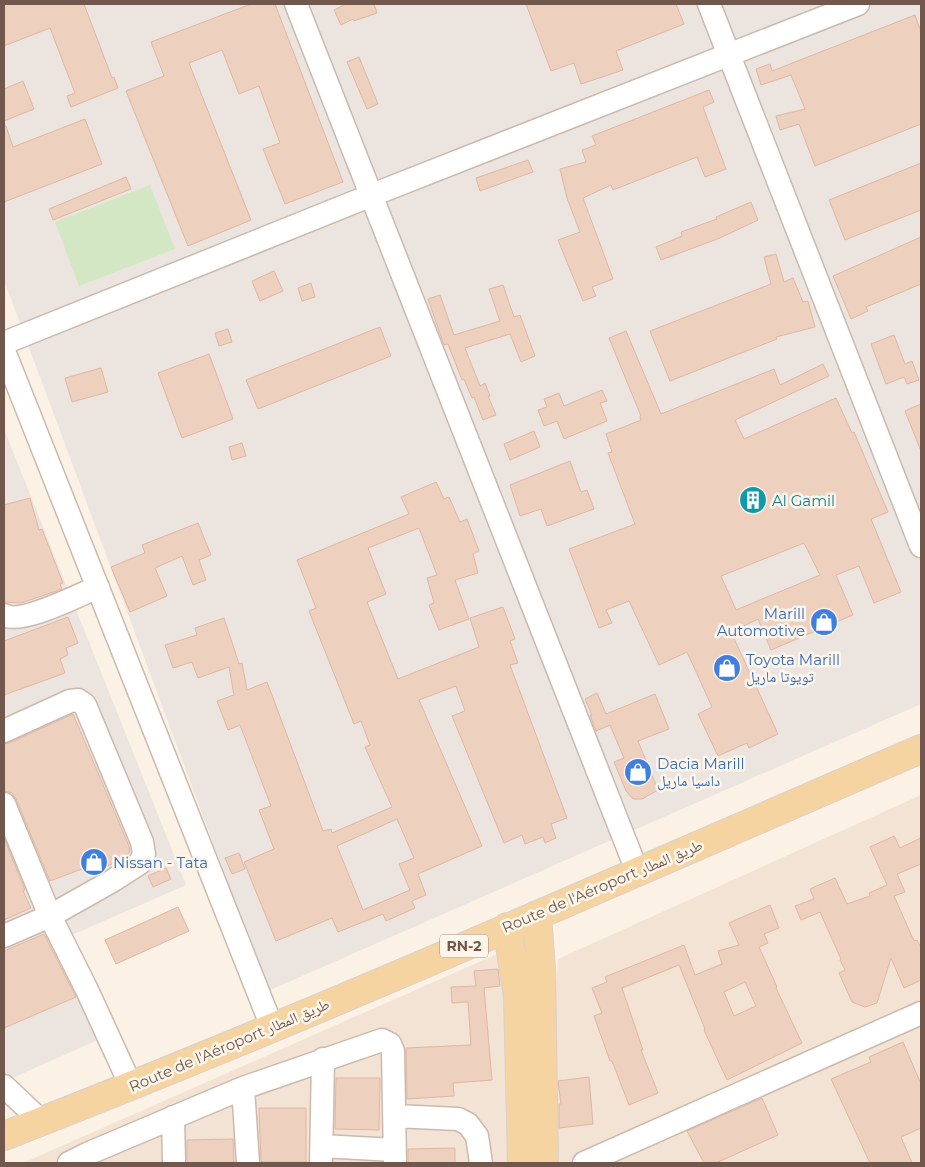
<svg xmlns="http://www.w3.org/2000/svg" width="925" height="1167" viewBox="0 0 925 1167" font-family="Montserrat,'Noto Naskh Arabic',sans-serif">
<rect width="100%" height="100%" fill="#fbf2e5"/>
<path fill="#f2e3d4" d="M921,795V1163H550L549,1092L558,959Z
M504,951L509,1163H23Z"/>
<path fill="#ebe4df" d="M4,4H921V704L268,991L4,280Z
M4,429L186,885L56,942L102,1038L8,1080L4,1078Z"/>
<path fill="#d4e7c5" d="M150,185L175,249L79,286L55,222Z"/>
<path fill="#eed0bf" stroke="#e0b7a0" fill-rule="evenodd" d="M4,4H84L112,78L114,77L118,88L71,107L67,96L75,93L50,28L4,46Z
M251,4H275L343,182L285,204L263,149L280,143L259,86L239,94L222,50L189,63L251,220L188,246L126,91L164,76L151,42Z
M346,4H374L377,13L354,21L353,19L341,25L334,10Z
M526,4H676L684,24L616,51L623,70L581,84L574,63L551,71Z
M915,15L921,32V124L815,166L799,124L780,130L776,116L805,109L791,75L761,85L756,69L770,64L772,71Z
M359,57L378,104L367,109L347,62Z
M23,81L34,109L4,121V89Z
M709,90L714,102L703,107L726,169L705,177L697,157L613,190L611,185L583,198L613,279L592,287L596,296L583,301L558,240L580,232L567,198L560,169L586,162L582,150L596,145L592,136Z
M85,119L102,164L4,202V126H6L13,147Z
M528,160L533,172L480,191L476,178Z
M921,163V210L845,240L829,200Z
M126,177L131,189L53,220L49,209Z
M751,202L758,220L720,238L661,260L656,247L682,236L681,232L717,219L716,217Z
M921,237V284L866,307L868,311L851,319L833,276Z
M776,254L784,282L793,278L803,302L808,301L815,327L776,337L777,339L670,381L650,331L771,284L764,257Z
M274,271L283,291L260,301L252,281Z
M311,283L315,297L302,301L298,288Z
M503,285L514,317L520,315L535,356L521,362L510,334L465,348L480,386L485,383L490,396H488L496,415L483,420L474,397L472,398L464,379L462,380L448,344L444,345L428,299L440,295L454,335L500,321L489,289Z
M380,327L391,356L258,409L246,380Z
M228,329L232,342L219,346L215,333Z
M626,331L661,414L774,369L780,385L823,364L829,376L735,420L744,439L836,398L852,433L854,432L888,512L871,519L901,592L874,603L859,566L836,575L853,615L771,650L758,619L731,632L778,734L749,748L747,743L718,756L698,714L712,707L687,652L659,665L629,601L606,610L612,623L599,628L569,549L635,524L608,453L612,452L606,434L641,420L640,416H641L609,338ZM804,543L820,575L736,610L721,576Z
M894,335L905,364L912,361L919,380L907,384L904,377L886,384L871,344Z
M209,354L233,419L182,438L158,373Z
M101,368L108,392L72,402L65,378Z
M602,390L607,401L600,403L607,421L564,439L557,421L544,426L538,410L547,407L544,399L559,393L564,406Z
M921,404V451L905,411Z
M534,431L540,447L510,460L504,444Z
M242,443L246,456L232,460L229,447Z
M570,461L581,492L587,490L594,509L547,526L541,509L520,516L510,485Z
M436,482L444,499L449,497L460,522L467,519L479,551L473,554L478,573L455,580L469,619L439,630L429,605L434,603L427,578L437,575L419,528L368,548L386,594L367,602L398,679L479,647L470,618L503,607L515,639L510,641L518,663L510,665L567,818L551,824L556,838L545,843L543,837L525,844L522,835L504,843L452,716L465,711L456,686L419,700L482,846L418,874L426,895L412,901L415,908L386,921L383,914L338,932L332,918L276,941L244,862L274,849L259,810L271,806L240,725L228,730L217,701L234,695L229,667L198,678L192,662L173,668L165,645L197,635L195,628L224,618L239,664L242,663L247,690L267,682L323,831L331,829L332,833L392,807L365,747L370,745L361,721L354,724L309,611L316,608L297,560L409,514L401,497ZM397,819L414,858L399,864L410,890L363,910L337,846Z
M30,498L39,530L42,529L63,583L60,584L62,589L21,603L4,602V505Z
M198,523L211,555L199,560L206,580L193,585L182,556L155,568L167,596L130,612L111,567L145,553L142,545Z
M68,617L78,643L66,648L68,655L60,659L65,673L4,695V641Z
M597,693L606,714L655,694L669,729L638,741L658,790L642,799H633L626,791L614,762L624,758L610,725L596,731L590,715H592L585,699Z
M73,714L129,846L130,852L120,860L101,869L98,863L50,881L16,799L12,793L4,791V744L9,743Z
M894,836L900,848L921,838V864L897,874L905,892L894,896L914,941L917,940L921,948V980L904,988L891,958L877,1003L865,1007L852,1002L839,973L845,970L840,960L841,959L820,912L801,920L795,906L814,899L810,889L835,878L847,904L870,896L869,893L887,885L870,847Z
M4,838L25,890L23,891L31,908L4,920Z
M239,853L245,869L232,874L225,858Z
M166,868L171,879L153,887L148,876Z
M770,905L779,928L764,934L768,943L759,947L777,987L776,988L802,1043L727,1080L704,1030L705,1029L679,965L622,988L643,1050H641L658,1093L629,1105L612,1061H610L594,1016L602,1013L592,988L607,982L605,977L684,945L695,975L722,964L718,951L739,945L729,923ZM745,982L756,1006L734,1016L724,992Z
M178,907L189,931L116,964L105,940Z
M44,934L76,997L4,1028V951Z
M498,969L500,986L484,988L492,1080L453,1083L454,1096L407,1099L406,1048L471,1045L468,1002L452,1003L451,987L476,986L474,971Z
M903,1042L921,1084V1128L901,1137L912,1163H870L831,1079L871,1062L869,1057Z
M589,1077L593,1124L559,1128V1104H561L558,1081Z
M336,1078H380L379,1130L335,1129Z
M762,1098L778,1135L716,1163H704L687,1131Z
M259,1108H306V1162H261Z
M233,1139L234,1163H187V1140Z
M455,1148V1163H408V1149Z"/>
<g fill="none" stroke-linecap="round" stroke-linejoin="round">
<g stroke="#ccb9ac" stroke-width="25">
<path id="minor" d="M296,4L637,871
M709,4L921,546
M4,343L372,195L858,4
M4,351L272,1027
M4,615C21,625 79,595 98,587
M4,731L70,701L78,700L85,705L142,842L144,854L140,863L112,881L50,916L4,936
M4,804L50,916L87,990L131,1086
M4,1086L42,1122
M243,1088L248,1163
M395,1116L458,1119L468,1124L477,1136L481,1163
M173,1117L174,1163
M322,1146L394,1150
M69,1163L87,1154L243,1088L382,1040L390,1044L393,1051L395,1163
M321,1163L323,1059
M584,1163L921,1013"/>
</g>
<g stroke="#d8d0cd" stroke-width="30">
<path id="major" d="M537,915L541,969L544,1163
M507,927L518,995L522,1163
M4,1136C313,1016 617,880 921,749"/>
</g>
<use href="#minor" stroke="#fff" stroke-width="22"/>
<use href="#major" stroke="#f5d4a2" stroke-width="28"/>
</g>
<defs>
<g id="building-disc" transform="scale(1.4375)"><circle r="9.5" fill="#0f9aa8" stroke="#fef6eb"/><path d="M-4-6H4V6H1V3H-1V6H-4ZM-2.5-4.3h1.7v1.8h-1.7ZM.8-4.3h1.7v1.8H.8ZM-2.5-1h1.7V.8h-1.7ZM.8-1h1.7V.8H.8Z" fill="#fff"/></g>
<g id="shop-disc" transform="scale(1.4375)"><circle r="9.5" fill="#3f7fe0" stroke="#fef6eb"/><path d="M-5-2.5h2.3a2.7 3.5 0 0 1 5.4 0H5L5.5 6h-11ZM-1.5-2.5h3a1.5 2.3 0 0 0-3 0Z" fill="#fff"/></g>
</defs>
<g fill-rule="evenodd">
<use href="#building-disc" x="753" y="500"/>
<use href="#shop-disc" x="824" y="622"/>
<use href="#shop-disc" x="727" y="668"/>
<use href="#shop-disc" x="638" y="772"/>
<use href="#shop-disc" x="94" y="862"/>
</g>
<g text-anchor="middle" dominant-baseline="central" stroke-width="5" stroke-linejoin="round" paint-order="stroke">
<rect fill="#fef6eb" stroke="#9c877c" stroke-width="1" x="440" y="934.5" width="48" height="23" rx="4"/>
<g font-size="14" font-weight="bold" fill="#72584c">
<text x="464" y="946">RN-2</text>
</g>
<g font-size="15" fill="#0d838f" stroke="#fef6eb" text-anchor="start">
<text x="772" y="500">Al Gamil</text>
</g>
<g font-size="15" fill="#366cbe" stroke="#fef6eb" text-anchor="start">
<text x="805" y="613" text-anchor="end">Marill<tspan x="805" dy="17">Automotive</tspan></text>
<text x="746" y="659">Toyota Marill<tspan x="746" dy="17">تويوتا ماريل</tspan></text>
<text x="657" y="763">Dacia Marill<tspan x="657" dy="17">داسيا ماريل</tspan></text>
<text x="113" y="862">Nissan - Tata</text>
</g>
<g font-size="15" fill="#72584c" stroke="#fef6eb">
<text transform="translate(602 886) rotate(-23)">Route de l'Aéroport طريق المطار</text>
<text transform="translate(229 1045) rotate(-23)">Route de l'Aéroport طريق المطار</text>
</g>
</g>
<rect width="925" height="1167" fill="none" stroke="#72584c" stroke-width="10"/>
</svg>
